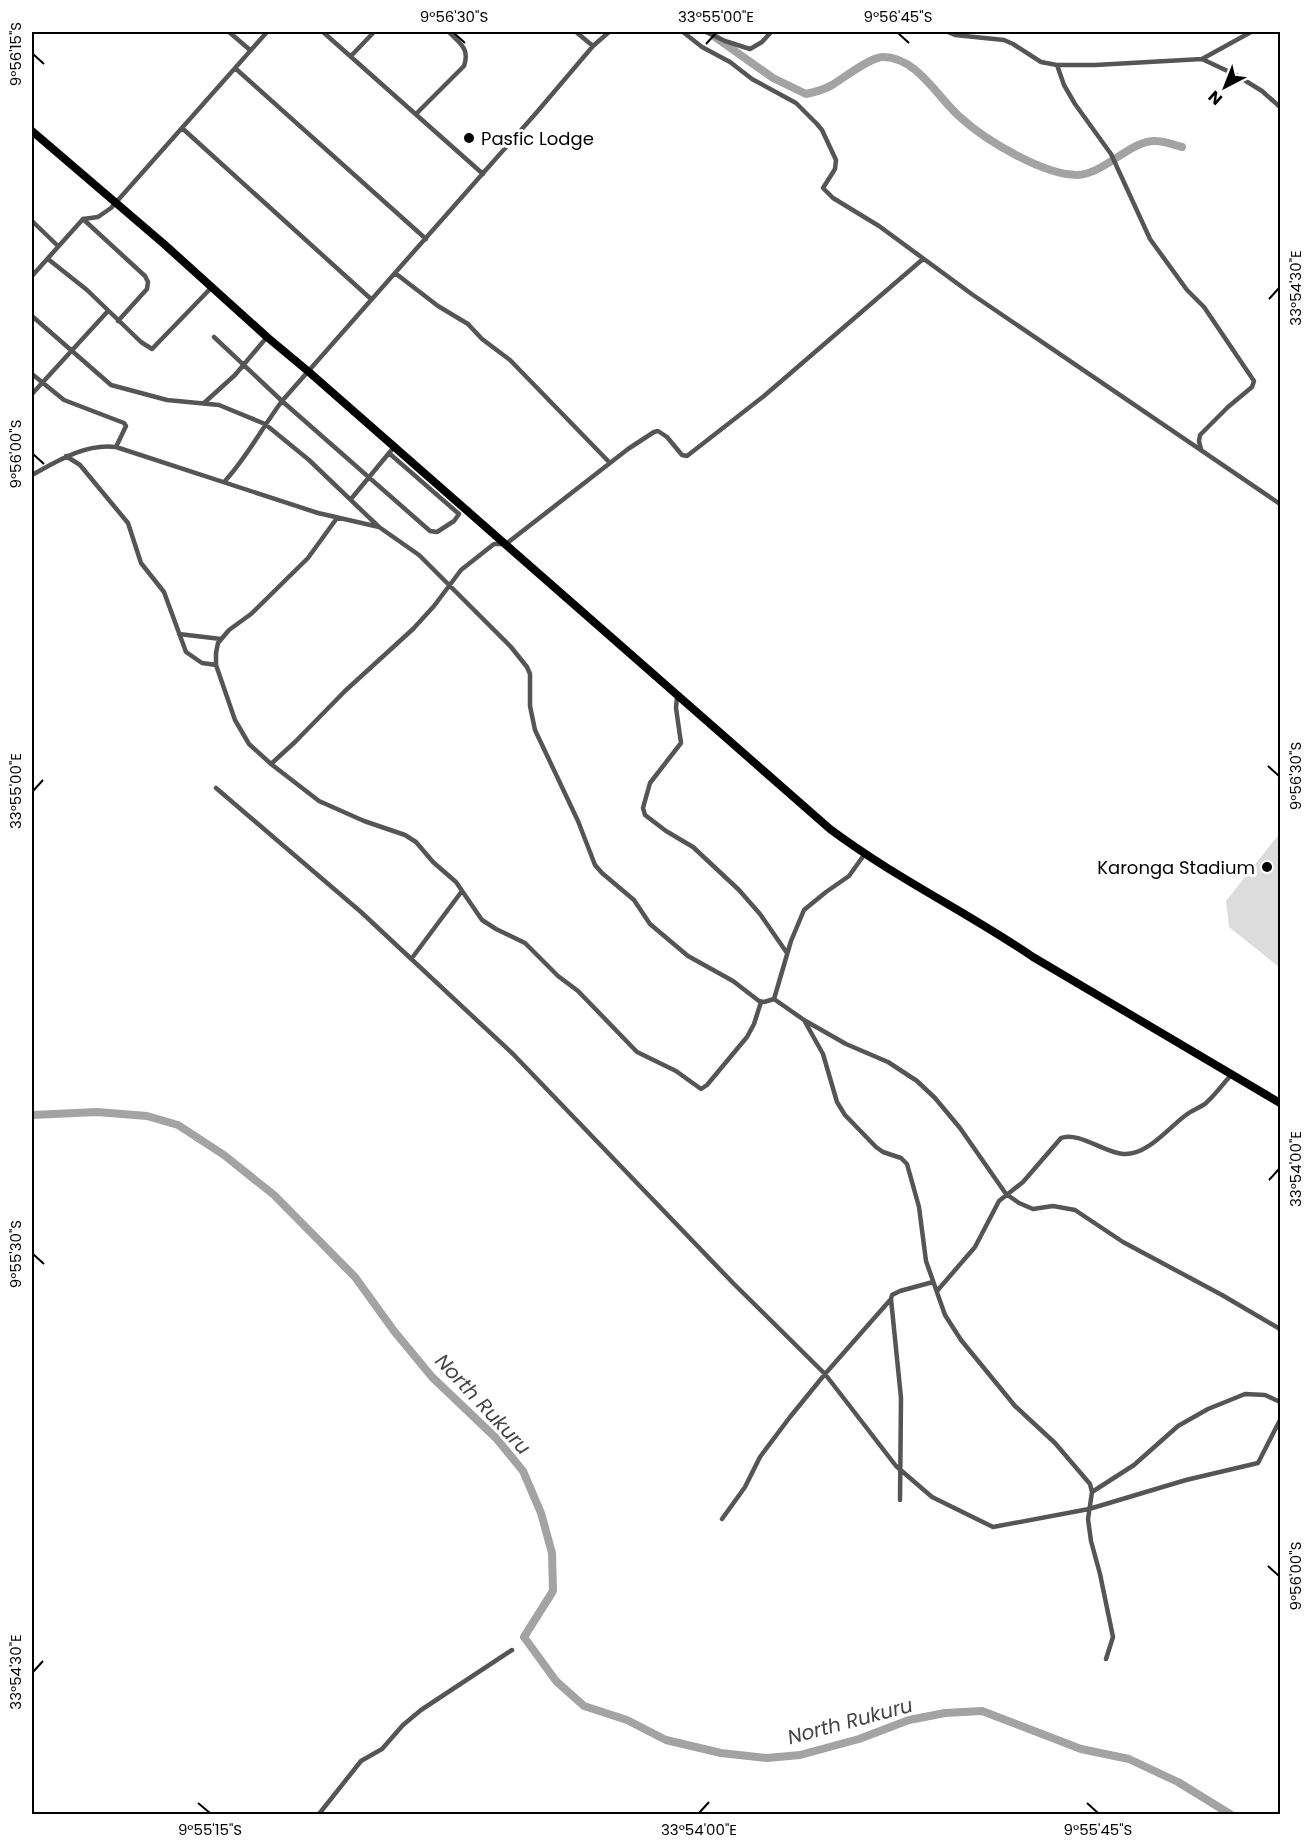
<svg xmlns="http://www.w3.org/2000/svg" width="1312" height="1846" viewBox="0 0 1312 1846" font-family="Poppins,sans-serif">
<rect width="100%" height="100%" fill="#fff"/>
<path fill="#dcdcdc" d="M1280,833V968L1229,927L1226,901Z"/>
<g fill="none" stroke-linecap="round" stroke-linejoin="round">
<path stroke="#a3a3a3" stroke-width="8" d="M715,37L773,78L806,94C815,92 824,90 832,85C844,78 870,57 883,57C917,57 938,98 960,117C985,140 1043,175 1077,175C1105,174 1130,140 1156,141C1164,141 1174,145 1182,147
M32,1115L97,1112L147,1116L178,1125L224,1155L274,1195L355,1277L394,1331L432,1377L496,1438L523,1471L541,1513L552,1553L553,1591L524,1637L556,1681L584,1706L627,1720L666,1740L721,1753L767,1758L800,1755L859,1739L909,1720L945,1713L982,1711L1081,1749L1129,1759L1178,1782L1230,1814"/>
<path stroke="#555" stroke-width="4.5" d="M229,32L250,50
M323,32L483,174
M576,32L593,46
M683,32L702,47L730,62L752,79L796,103L817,124L822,130L836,160L835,169L823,188L833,198L879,226L973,295L1280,504
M706,32L725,41L750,49L762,42L771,32
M948,32L955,35L1004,40L1013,44L1041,62L1057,65H1095L1202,59L1236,75L1262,91L1280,107
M351,56L374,32
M1202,59L1251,32
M1057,65L1064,85L1075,104L1111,154L1150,239L1187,290L1204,307L1254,381L1252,387L1228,407L1200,435L1199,441L1201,449
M235,68L426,239
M416,114L464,66C470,48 460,44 449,32
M182,128L371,299
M83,219L145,276L148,282L147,289L118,321
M32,221L58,246
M48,259L87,290L141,342L152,349L211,288
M395,273L438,306L468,324L482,339L510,360L610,463
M32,276L83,219L98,217L111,208L267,32
M32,316L111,385L167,400L219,405L265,424L309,460L379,527
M214,337L282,401L430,531L437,532L454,521L459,514L390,454
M32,374L64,400L124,423L126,426L116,447
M32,394L108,311
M204,403L235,375L267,337
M66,456L80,465L128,523L141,563L164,592L186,652L202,663L216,665
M32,475C57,461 86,443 116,447L318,513L379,527L419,555L511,647L527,667L530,674V706L535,730L578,821L595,865L602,873L634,900L650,924L688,956L733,981L759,1001L764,1002L774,999L804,1020L846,1044L888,1062L917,1081L935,1098L960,1128L1006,1194L1019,1203L1033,1209L1053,1206L1075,1210L1123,1242L1222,1295L1280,1329
M225,481C247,457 262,428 282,401L537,112L593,46L609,32
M351,499L394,447
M179,634L221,639
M677,697L676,708L681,743L650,783L643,808L645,815L666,831L693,847L739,890L760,914L787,953
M271,764L249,744L235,720L216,665V653L218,643L229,630L251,614L308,558L337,518
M216,788L361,912L513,1054L733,1283L825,1374L896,1466L932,1497L993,1527L1089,1509L1186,1480L1258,1463L1280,1420
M412,958L462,891
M774,999L791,941L804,910L826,892L849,876L864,855
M761,1002L754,1024L747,1037L707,1085L701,1089L676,1071L637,1052L578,991L558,976L525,943L496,929L482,920L456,882L433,862L416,842L405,835L364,821L319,801L271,764L295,742L345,691L413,629L434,606L461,570L494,544H506L628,449L654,432L658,431L667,437L682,455L687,456L764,396L923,259
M804,1020L823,1054L837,1102L845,1115L876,1147L883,1152L901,1158L907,1164L919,1207L926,1261L945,1315L961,1340L1015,1406L1055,1443L1090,1484L1092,1492L1088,1519L1091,1541L1100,1574L1113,1637L1106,1659
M937,1291L975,1247L999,1201L1023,1182L1061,1138C1078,1131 1105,1153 1123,1154C1147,1156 1168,1128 1186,1115C1192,1110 1200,1108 1206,1103C1215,1095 1223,1084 1231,1075
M1092,1492L1134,1465L1178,1426L1208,1409L1245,1394L1265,1395L1280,1402
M900,1500L901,1398L891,1299L892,1295L900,1291L933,1282
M722,1519L745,1487L760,1457L790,1417L825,1374L891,1299
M319,1814L361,1761L382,1749L403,1725L421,1710L512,1650"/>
<path stroke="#000" stroke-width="8" d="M32,131L164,244L267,337L309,372L830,829C894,877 967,912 1033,957L1280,1103"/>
</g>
<path fill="none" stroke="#000" stroke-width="2" d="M454,33L465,43M898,33L909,43M706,44L716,33M33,54L44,64M1269,299L1279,288M33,454L44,464M1268,766L1279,776M33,791L43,780M1269,1180L1279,1169M33,1254L44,1264M1268,1566L1279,1576M33,1672L43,1661M198,1803L210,1813M1087,1803L1098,1813M699,1813L709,1802"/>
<g fill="#000" stroke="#fff" stroke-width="2">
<circle cx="469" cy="138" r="6"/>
<circle cx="1267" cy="867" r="6"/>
</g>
<g text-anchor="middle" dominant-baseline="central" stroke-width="6" stroke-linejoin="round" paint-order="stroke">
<g font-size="18" fill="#000" stroke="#fff" text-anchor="start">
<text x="481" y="138">Pasfic Lodge</text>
<text x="1255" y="867" text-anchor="end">Karonga Stadium</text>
</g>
<g font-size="20" font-style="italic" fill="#444" stroke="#fff">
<text transform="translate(483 1404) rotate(47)">North Rukuru</text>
<text transform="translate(850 1721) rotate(-15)">North Rukuru</text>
</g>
</g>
<rect width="1312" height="1846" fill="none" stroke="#ffffff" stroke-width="66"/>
<g transform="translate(1225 87) rotate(222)" stroke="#ffffff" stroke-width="4.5" paint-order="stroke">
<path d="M0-4.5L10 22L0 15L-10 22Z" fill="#000000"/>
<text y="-9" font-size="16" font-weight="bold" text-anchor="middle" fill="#000000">N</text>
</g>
<rect x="33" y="33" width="1246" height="1780" fill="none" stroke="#000" stroke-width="2"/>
<g font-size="15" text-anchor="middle" fill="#000">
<text x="454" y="22">9°56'30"S</text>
<text x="716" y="22">33°55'00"E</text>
<text x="898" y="22">9°56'45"S</text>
<text transform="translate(16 54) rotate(-90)" y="5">9°56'15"S</text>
<text transform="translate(1296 288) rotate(-90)" y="5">33°54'30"E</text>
<text transform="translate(16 454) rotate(-90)" y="5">9°56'00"S</text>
<text transform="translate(1296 776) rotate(-90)" y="5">9°56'30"S</text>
<text transform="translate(16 791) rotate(-90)" y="5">33°55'00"E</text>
<text transform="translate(1296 1169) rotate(-90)" y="5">33°54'00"E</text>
<text transform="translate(16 1254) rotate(-90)" y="5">9°55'30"S</text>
<text transform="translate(1296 1576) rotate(-90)" y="5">9°56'00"S</text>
<text transform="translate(16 1672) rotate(-90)" y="5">33°54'30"E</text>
<text x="210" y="1835">9°55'15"S</text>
<text x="699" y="1835">33°54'00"E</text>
<text x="1098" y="1835">9°55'45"S</text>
</g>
</svg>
